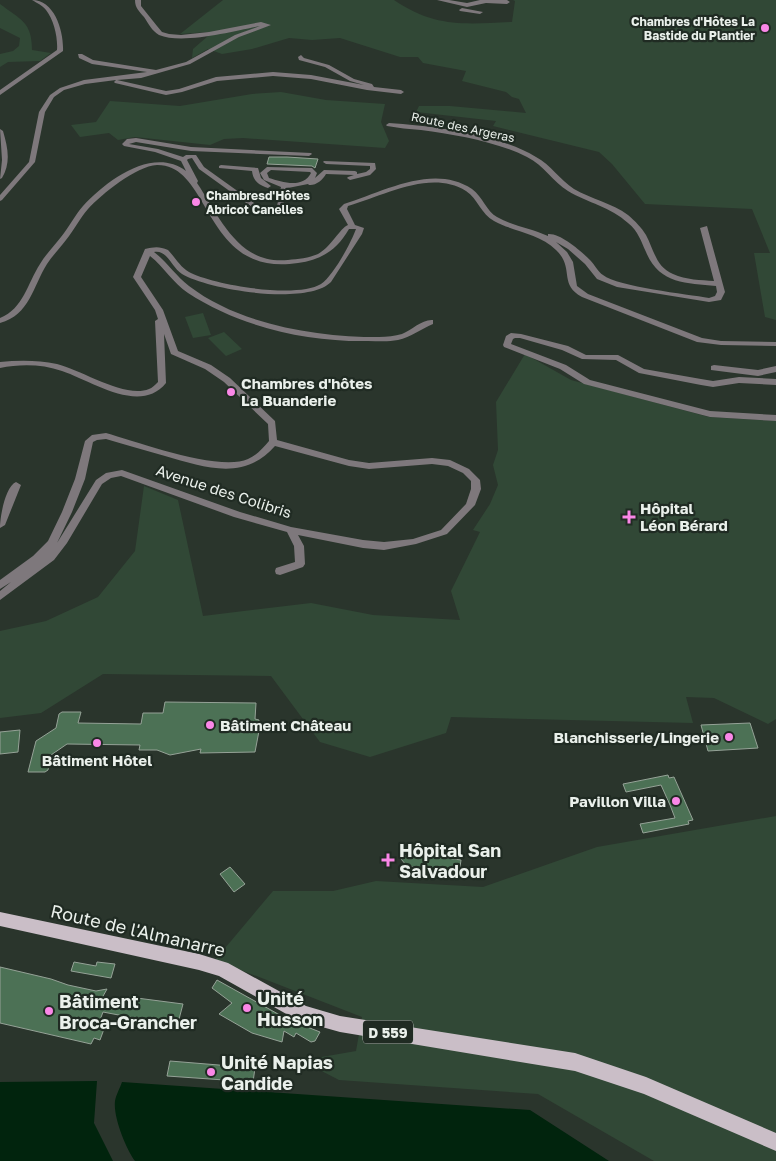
<svg xmlns="http://www.w3.org/2000/svg" width="776" height="1161" viewBox="0 0 776 1161" font-family="'Golos Text',sans-serif">
<rect width="100%" height="100%" fill="#2a352c"/>
<path fill="#314836" d="M223,0H394C435,28 465,24 512,22L515,1L513,0H776V320L765,317L754,253H770L752,209L645,204L612,164L599,152L493,126L496,121L416,112L419,106H450L526,113L519,99L512,97L506,92L462,81L466,71L423,63L418,57H400L340,38L312,40L289,38L252,49L222,54L208,49L192,58L193,49L208,36V32L180,34Z
M0,4C21,20 32,22 32,50L51,53L40,61L8,62L0,67V54L13,51L19,46L20,38L0,28Z
M281,92L326,100L385,104L381,122L389,141L385,148L243,138L224,139L210,145L135,137L118,140L109,133L80,137L71,125L96,122L110,101L180,106L252,94Z
M203,313L211,335L193,338L185,317Z
M224,332L242,349L226,356L208,338Z
M525,354L571,380L709,417L776,421V719L768,724L714,698L686,697L693,723L451,717L446,733L370,757L320,742L271,676L103,674L41,713L0,718V631L46,621L98,597L135,551L144,486L178,500L203,616L311,603L373,615L460,620L451,591L480,532L473,530L490,504L498,485L493,465L498,450L496,402Z
M776,816V1161H654L538,1094L339,1080L310,1065V1059L356,1051L362,1017L215,960L273,891H333L376,881L483,887L597,847Z"/>
<path fill="#01240d" d="M97,1081L94,1123L113,1161H0V1082Z
M122,1082L530,1110L609,1161H135C126,1149 113,1117 115,1101C116,1095 120,1088 122,1082Z"/>
<path fill="#4c7155" stroke="#95a297" d="M269,157H287L318,159L315,168L312,166L267,164Z
M165,702L256,703L255,719L259,720V731L255,752L200,753L201,749L170,755L157,750H139L140,745L67,744L51,755L48,770L45,772H28L36,741L56,728L59,714L62,712H81L78,723L141,724L143,713H163Z
M750,723L758,748L708,751L701,725Z
M20,730L18,752L0,754V732Z
M668,775L669,778L674,777L693,820L688,821L689,824L643,833L640,824L675,818L670,805L661,785L626,792L623,784Z
M409,853L461,860L459,874L407,866L401,859Z
M230,867L245,884L234,892L220,874Z
M74,962L96,966L97,962L115,964L111,978L71,971Z
M0,967L51,979L68,985L96,991L107,989L102,998L127,1002L129,997L183,1004L178,1023L173,1022L171,1025L103,1012L97,1028L104,1029L100,1040L94,1038L91,1044L0,1023Z
M217,980L287,1019L320,1032L315,1041L311,1042L296,1033L294,1037L284,1031L282,1042L252,1033L219,1014L232,1003L212,988Z
M170,1061L255,1068L253,1082L167,1076Z"/>
<g fill="none" stroke-linecap="round" stroke-linejoin="round">
<path fill="#7e787c" fill-rule="evenodd" d="M32,0C55,0 64,32 63,51L0,95V90L57,50C58,38 54,20 46,10C42,5 37,3 32,0Z
M135,0H141V6L157,26L162,32L169,34L181,35L209,32L261,22L271,25L239,37L190,64L141,78L117,80L166,91L179,89L216,77L273,72L311,75L364,85L350,81L325,67L299,60L298,57L301,55L304,58L329,65L354,79L372,84L374,87L401,90L404,92L401,94L367,90L311,79L273,76L217,81L182,92L166,95L115,83L114,82L116,80L85,84L64,90L54,97L45,112L35,162L2,200L0,201V195L29,162L39,112L50,95L60,88L84,80L147,72L92,64L79,58L78,54H82L93,60L156,70L186,62L235,35L260,26C235,31 182,45 159,35C152,31 148,23 144,17C139,11 135,8 135,0Z
M437,0H449L467,3L480,0H507L510,2L507,4L486,3L467,7Z
M462,8L483,12L480,14L460,11L459,10Z
M389,123C433,126 498,134 536,157C551,165 560,180 574,189C591,199 612,203 628,215C635,221 642,228 646,235C654,250 656,267 673,274C686,280 701,280 714,281L700,228L707,226L725,292L721,300L709,302L617,287L597,279L585,264L568,249L556,242L567,252L573,262L577,286L588,294L702,338L721,341L776,342V346L721,345L697,342L582,297C558,284 575,268 556,250C539,233 514,232 494,221C481,214 478,199 466,191C430,169 384,196 348,206L347,209L355,225L364,228L362,234L331,282C307,306 209,290 182,274C172,268 167,249 154,252C167,262 176,276 189,286C240,325 317,337 379,337C387,337 395,336 402,334C412,330 422,319 433,320V324C421,329 411,337 398,340C388,342 378,341 368,341C307,342 240,327 188,293C173,283 164,267 150,256L141,277L163,310L178,351L211,365L230,378L275,421L277,440L349,460L369,463L432,458L450,460L469,469L480,480L481,489L475,505L447,534L416,544L384,550L363,548L298,535L304,546L305,564L303,567L280,575L276,574L275,571L276,568L295,562L294,546L287,532L234,517L121,476L111,478L102,484L67,543L54,560L0,600V591L11,582L0,589V580L33,556L48,541L62,512L75,479L85,441L92,435L106,433C138,442 219,472 248,459C257,455 263,448 269,441L268,424L224,382L205,369L171,354L164,334L166,383C140,415 92,381 62,371C42,364 20,364 0,368V362C19,360 38,360 57,364C82,370 125,399 149,389C152,388 155,385 158,382L155,321L158,319L155,310L133,277L145,249C154,247 159,246 168,250C175,257 180,267 189,272C213,285 297,299 321,284C333,276 351,243 356,229H349C337,250 321,260 298,263C203,278 212,164 157,165C136,166 102,194 88,209C80,218 74,230 66,240C60,248 53,255 47,264C33,286 30,315 0,323V318C24,308 27,284 40,264C46,254 54,246 61,237C69,227 75,215 83,206C107,180 153,146 186,171L181,161L155,152L124,146L122,144L127,139L136,138L191,147L311,153L312,154L309,156L191,151L136,142L129,144L158,149L183,157L186,155H196L204,167L260,207L269,209L277,206L281,187L264,180L260,173L267,167L312,168L317,173L315,178L324,170L355,171L357,172V174L366,172L370,169V166L326,164L323,162L324,161L375,163L376,169L370,175L350,180L347,178L348,177L354,175L326,174C323,180 315,186 309,185L308,184L288,188L282,208L269,213L256,210L199,169L192,158L188,159L187,160L198,181L197,183C220,217 238,265 288,260C298,259 309,258 318,254C331,247 340,228 348,225L339,209L344,204C383,192 433,163 472,189C483,197 486,211 497,217C513,226 531,228 548,236V234C561,233 582,252 590,260C595,265 598,272 603,275C618,287 687,294 709,298L715,296L717,292L716,286C686,283 659,284 646,252C641,241 638,231 628,223C611,207 588,203 568,191C553,182 544,165 527,157C495,141 456,135 421,130C409,129 398,128 387,126L386,125ZM271,170L310,172L311,173C303,189 282,182 269,178L267,173ZM106,439C125,445 145,450 165,456C204,467 244,482 275,446L349,466L369,469L432,464L448,466L463,473L471,481V489L466,504L441,530L413,539L384,542L363,540L291,527L240,512L122,470L106,473L96,480L57,543L72,512L85,479L93,442L97,440Z
M0,129L3,131C8,148 11,163 2,178L0,179L2,160Z
M221,165L258,168L261,178L271,186L268,188C259,185 253,181 252,171L219,168V166Z
M511,333L521,334L568,346L586,355H618L644,369L701,379L713,381L739,377L776,379V385L739,383L713,387L701,385L639,373L616,360L582,359L562,350L520,338H515L513,339L511,344L566,365L590,380L710,411L776,415V421L710,417L584,384L560,369L504,347L503,345L506,336Z
M714,365L758,370L776,366V372L758,376L711,370V366Z
M16,482L21,485L5,525L0,528C0,517 5,487 16,482Z"/>
<path fill="#cabec7" fill-rule="evenodd" d="M0,912L199,954L228,963L306,1006L340,1016L575,1053L646,1077L776,1133V1151L644,1094L575,1071L340,1032L297,1020L219,976L199,970L0,926Z"/>
</g>
<g fill="#fa87e7" stroke="#202b23" stroke-width="2">
<circle cx="765" cy="28" r="5"/>
<circle cx="196" cy="202" r="5"/>
<circle cx="231" cy="392" r="5"/>
<path d="M626.5 509.5h5v5h5v5h-5v5h-5v-5h-5v-5h5z"/>
<circle cx="210" cy="725" r="5"/>
<circle cx="729" cy="737" r="5"/>
<circle cx="97" cy="743" r="5"/>
<circle cx="676" cy="801" r="5"/>
<path d="M385.5 852.5h5v5h5v5h-5v5h-5v-5h-5v-5h5z"/>
<circle cx="247" cy="1008" r="5"/>
<circle cx="49" cy="1011" r="5"/>
<circle cx="211" cy="1072" r="5"/>
</g>
<g text-anchor="middle" dominant-baseline="central" stroke-width="4.5" stroke-linejoin="round" paint-order="stroke">
<g font-size="12" font-weight="bold" fill="#eaf0eb" stroke="#202b23" text-anchor="end">
<text x="755" y="21">Chambres d'Hôtes La<tspan x="755" dy="14">Bastide du Plantier</tspan></text>
<text x="206" y="195" text-anchor="start">Chambresd'Hôtes<tspan x="206" dy="14">Abricot Canelles</tspan></text>
</g>
<g font-size="12" fill="#eaf0eb" stroke="#202b23">
<text transform="translate(463 127) rotate(12)">Route des Argeras</text>
</g>
<rect fill="#202b23" stroke="#adb5af" stroke-width="1" x="363" y="1020.5" width="50" height="23" rx="4"/>
<g font-size="14" font-weight="bold" fill="#eaf0eb">
<text x="388" y="1032">D 559</text>
</g>
<g font-size="15" font-weight="bold" fill="#eaf0eb" stroke="#202b23" text-anchor="start">
<text x="241" y="383">Chambres d'hôtes<tspan x="241" dy="17">La Buanderie</tspan></text>
<text x="640" y="508">Hôpital<tspan x="640" dy="17">Léon Bérard</tspan></text>
<text x="220" y="725">Bâtiment Château</text>
<text x="719" y="737" text-anchor="end">Blanchisserie/Lingerie</text>
<text x="97" y="760" text-anchor="middle">Bâtiment Hôtel</text>
<text x="666" y="801" text-anchor="end">Pavillon Villa</text>
</g>
<g font-size="15" fill="#eaf0eb" stroke="#202b23">
<text transform="translate(224 491) rotate(18)">Avenue des Colibris</text>
</g>
<g font-size="18" font-weight="bold" fill="#eaf0eb" stroke="#202b23" text-anchor="start">
<text x="399" y="850">Hôpital San<tspan x="399" dy="21">Salvadour</tspan></text>
<text x="257" y="998">Unité<tspan x="257" dy="21">Husson</tspan></text>
<text x="59" y="1001">Bâtiment<tspan x="59" dy="21">Broca-Grancher</tspan></text>
<text x="221" y="1062">Unité Napias<tspan x="221" dy="21">Candide</tspan></text>
</g>
<g font-size="18" fill="#eaf0eb" stroke="#202b23">
<text transform="translate(138 930) rotate(13)">Route de l'Almanarre</text>
</g>
</g>
</svg>
